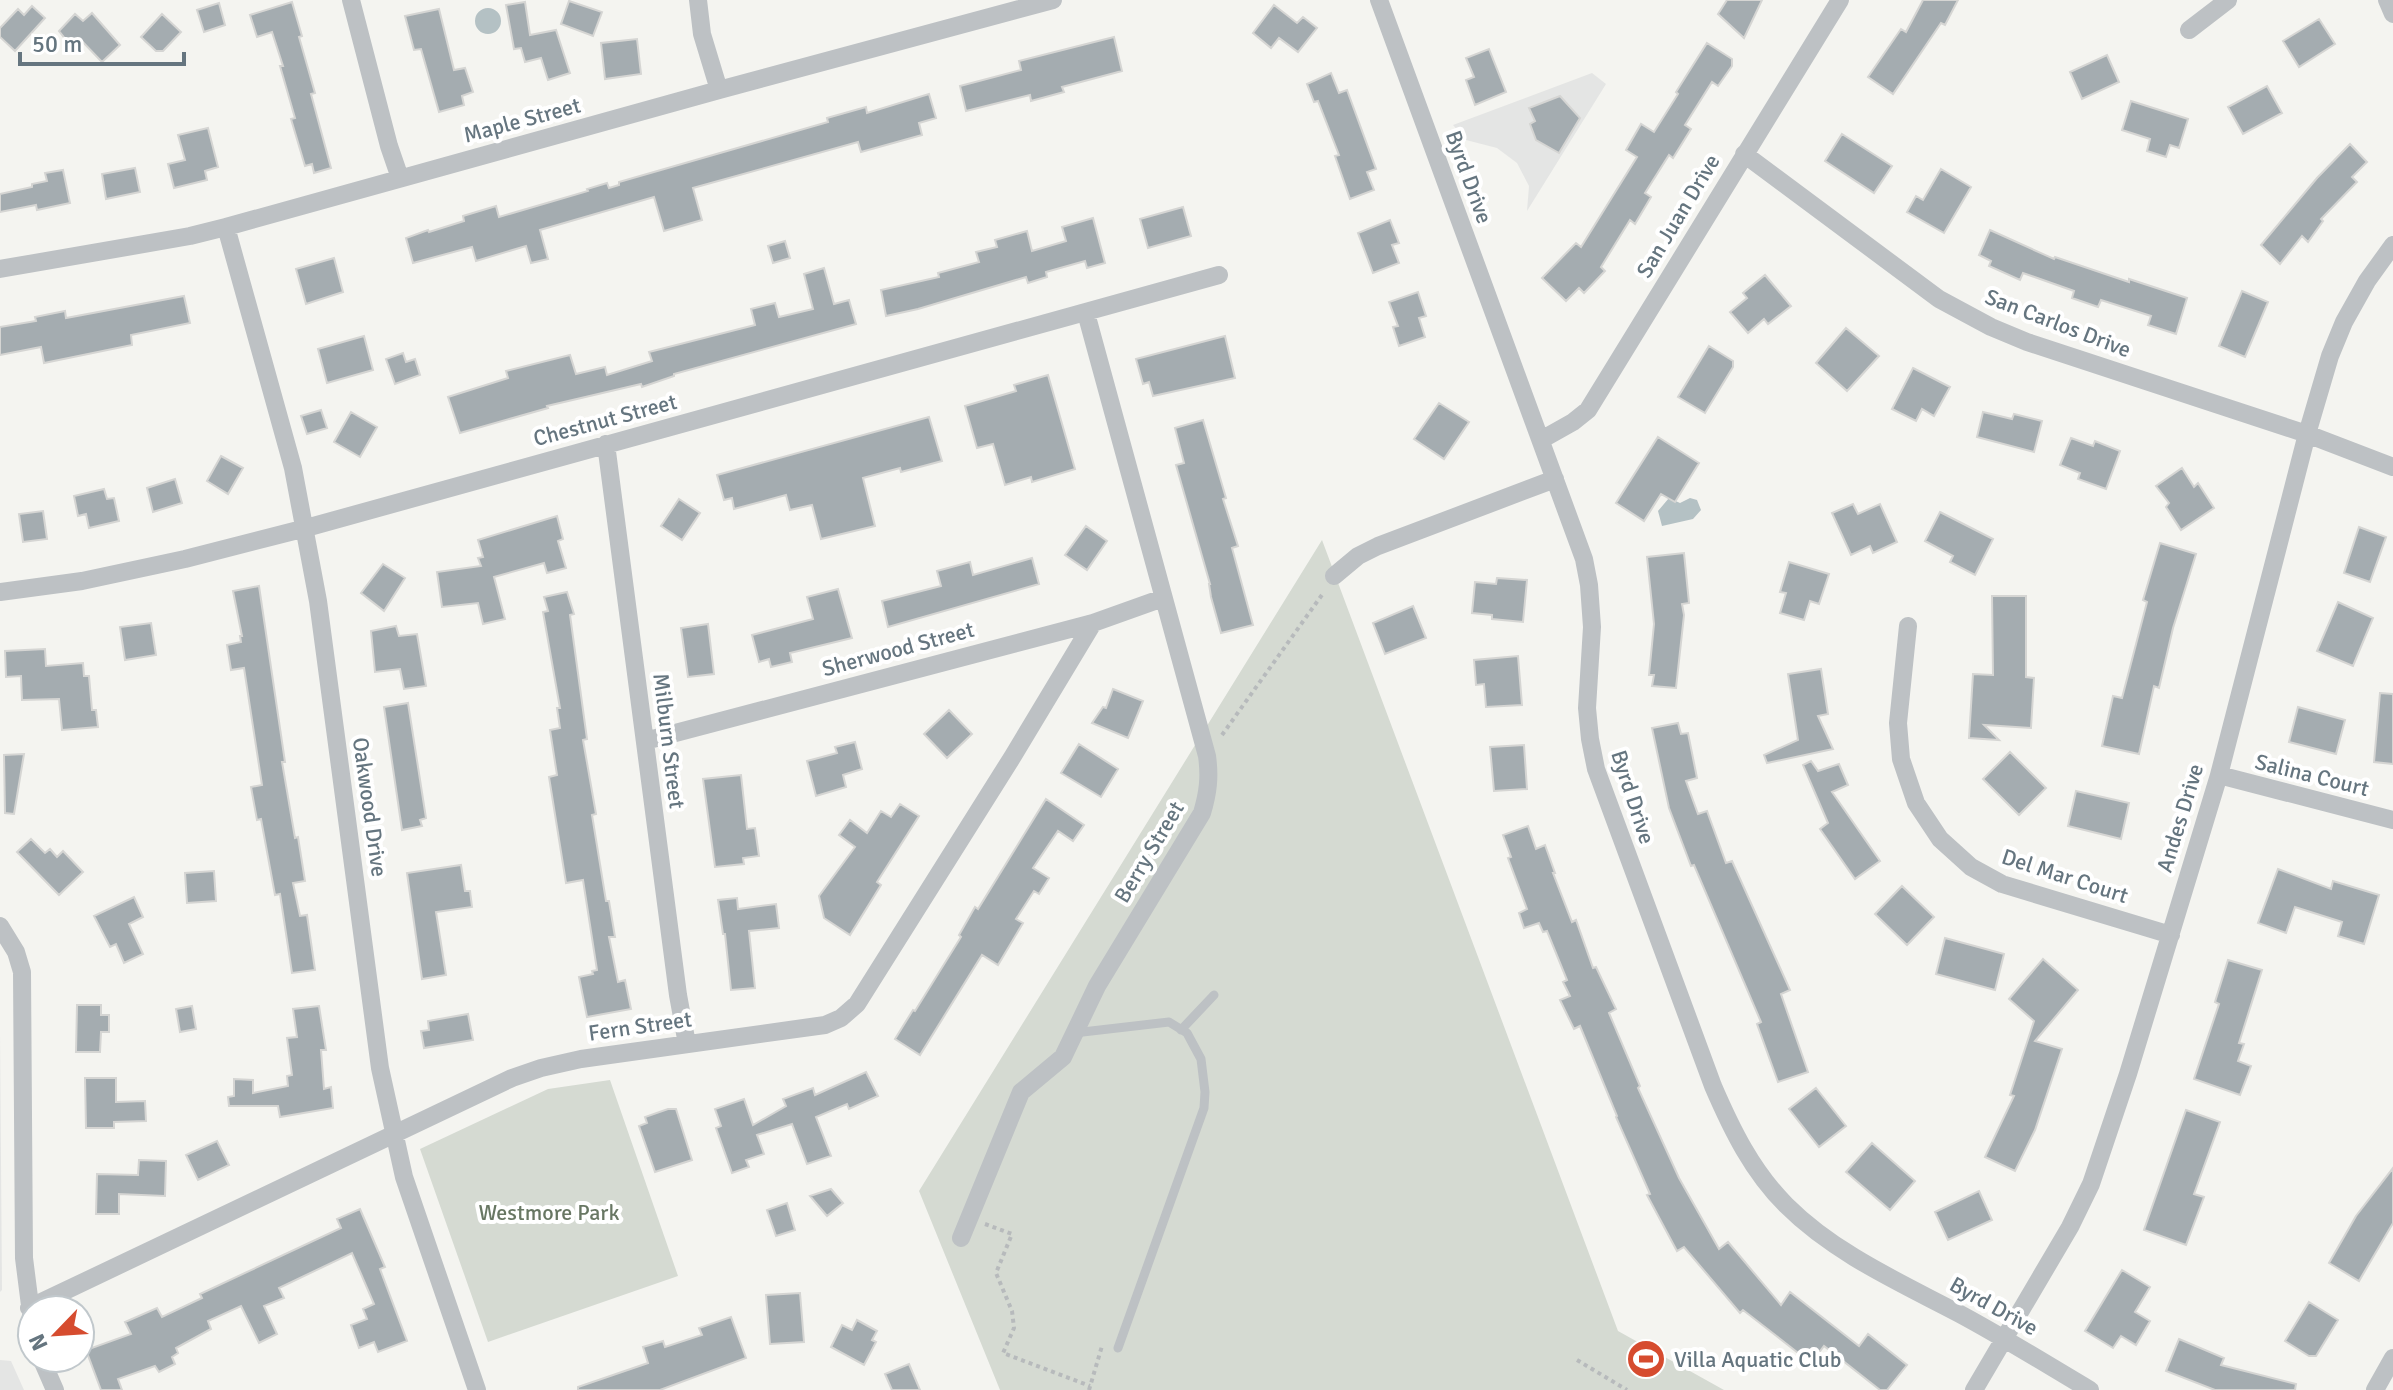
<svg xmlns="http://www.w3.org/2000/svg" width="2393" height="1390" viewBox="0 0 2393 1390" font-family="Signika,sans-serif">
<rect width="100%" height="100%" fill="#f4f4f0"/>
<path fill="#e4e5e4" d="M1592,73L1606,84L1527,211L1529,186L1517,163L1497,148L1466,140L1453,125Z
M0,1032L2,1290L0,1292Z
M0,1360L11,1361L24,1390H0Z"/>
<path fill="#d5dad2" d="M1322,540L1618,1331L1724,1390H1000L919,1191Z
M610,1080L678,1276L488,1342L420,1149L548,1089Z"/>
<path fill="#b4c1c4" d="M475 21a13 13 0 1 1 26 0a13 13 0 1 1-26 0Z
M1669,498L1680,503L1690,498L1697,500L1701,510L1693,519L1662,526L1658,511Z"/>
<path fill="#a4acb0" stroke="#d5d5d3" stroke-width="2" d="M1727,0H1762L1744,38L1718,14Z
M1923,0H1958L1945,25L1941,23L1893,94L1868,77L1901,29L1906,32Z
M569,1L602,12L593,36L561,24Z
M292,2L302,36L299,37L315,93L311,94L331,168L314,173L312,164L305,166L291,119L295,118L280,66H283L272,32L257,37L250,15Z
M525,2L530,35L556,30L570,73L548,80L541,58L525,62L521,48L514,49L506,5Z
M219,3L225,25L204,32L197,10Z
M1274,5L1297,23L1303,17L1317,28L1298,52L1279,38L1271,48L1253,33Z
M32,6L45,18L15,51L0,37V28L18,9L24,15Z
M439,9L454,70L465,68L473,92L462,96L464,105L439,112L421,49L414,50L405,16Z
M92,13L120,45L102,62L80,39L71,46L59,31L75,14L83,21Z
M162,14L181,32L163,51H156L141,37Z
M2319,19L2335,44L2299,67L2283,41Z
M1114,37L1122,71L1062,87L1064,92L1031,101L1030,95L966,111L960,86L1021,70L1019,61Z
M637,39L641,74L605,79L601,43Z
M1707,43L1732,59V66L1718,86L1712,82L1685,125L1691,129L1673,158L1669,155L1645,193L1651,197L1635,224L1630,220L1601,267L1605,271L1584,293L1579,288L1566,301L1542,278L1576,243L1581,247L1637,157L1626,150L1641,124L1654,132L1678,94L1676,92Z
M1489,49L1506,92L1475,105L1466,80L1474,77L1466,58Z
M2107,55L2119,82L2082,99L2070,72Z
M1331,73L1339,93L1347,90L1376,169L1367,172L1374,190L1350,199L1335,156L1339,155L1318,101L1314,102L1307,84Z
M2267,86L2282,113L2243,134L2228,107Z
M929,94L936,118L919,123L922,135L861,152L858,142L693,188L702,220L664,231L654,197L540,230L548,259L531,263L526,246L476,261L472,247L413,263L406,238L428,230L429,232L464,221L463,216L496,206L499,217L588,191L587,189L607,183L609,188L619,185V182L828,122L827,118L866,107L867,113Z
M1560,96L1580,118L1559,153L1536,140L1530,124L1535,121L1529,108Z
M2131,101L2188,119L2179,148L2170,145L2166,157L2147,151L2150,139L2122,130Z
M208,128L218,167L205,171L207,180L174,188L168,164L185,160L178,135Z
M1842,134L1892,166L1874,193L1825,161Z
M2350,144L2367,162L2352,177L2357,182L2321,219L2323,221L2308,242L2302,236L2280,264L2261,245L2317,178Z
M135,168L140,192L106,199L102,174Z
M1941,169L1971,187L1944,233L1907,212L1916,196L1923,200Z
M63,170L70,203L37,210L36,205L0,212V194L32,187V184L47,181L45,173Z
M1183,207L1191,236L1148,248L1140,219Z
M1093,218L1105,263L1087,268L1085,261L1046,272L1047,277L1028,283L1026,277L918,309L886,316L881,290L939,277L938,273L979,262L976,252L997,247L995,240L1027,231L1032,251L1066,241L1062,227Z
M1390,220L1399,243L1392,245L1399,263L1373,273L1358,233Z
M1990,230L2054,259L2055,257L2129,282V279L2187,298L2176,334L2148,325L2151,316L2101,300L2098,307L2072,298L2074,291L2023,273L2020,280L1989,266L1991,261L1979,255Z
M785,241L790,258L773,263L768,246Z
M334,258L343,292L306,304L296,269Z
M824,268L834,304L849,300L856,324L674,374V376L642,387L641,384L547,406L548,408L460,433L448,397L508,378L506,371L570,355L576,374L605,367L607,375L652,361L649,352L755,325L751,309L775,303L779,317L813,309L804,274Z
M1765,275L1791,306L1768,324L1764,319L1748,333L1730,312L1747,298L1743,293Z
M2242,291L2268,302L2245,357L2219,346Z
M1418,292L1426,316L1419,318L1425,337L1399,346L1393,327L1398,326L1389,302Z
M184,296L190,323L131,335L132,345L44,363L41,347L0,355V327L36,321L35,317L65,311L66,318Z
M1846,328L1879,356L1847,391L1816,363Z
M364,336L373,370L327,383L318,349Z
M1225,336L1235,378L1153,396L1149,382L1143,384L1136,359Z
M1709,346L1733,361V367L1705,413L1678,397Z
M403,353L406,362L415,359L420,375L395,384L386,359Z
M1913,368L1950,387L1934,416L1922,409L1916,421L1892,409Z
M1048,375L1075,469L1032,482L1031,477L1005,485L993,444L977,448L965,406L1016,391L1014,385Z
M1439,403L1469,422L1444,459L1414,439Z
M321,410L327,428L307,434L301,416Z
M351,412L377,427L360,457L334,442Z
M1983,412L2012,419L2014,414L2042,421L2034,452L1977,437Z
M929,417L942,461L901,472L900,468L863,478L875,526L821,539L812,505L790,510L786,495L734,509L732,498L724,500L717,475Z
M1203,420L1226,498L1223,499L1238,546L1232,548L1253,625L1221,633L1211,597L1209,584H1210L1176,465L1184,463L1175,428Z
M1658,437L1699,463L1675,502L1661,494L1644,521L1616,503Z
M2071,438L2093,446L2095,441L2120,451L2106,489L2078,479L2080,473L2060,465Z
M221,456L243,468L228,494L207,481Z
M2182,468L2194,487L2198,483L2214,508L2181,530L2166,507L2169,503L2156,486Z
M175,479L182,503L153,512L147,488Z
M104,489L107,499L114,498L119,521L89,528L86,514L78,516L74,496Z
M679,499L700,513L682,540L661,526Z
M1853,504L1858,514L1880,504L1897,542L1873,553L1870,546L1851,555L1832,513Z
M43,511L47,539L23,542L19,514Z
M1940,512L1993,539L1975,575L1950,562L1953,556L1925,541Z
M557,516L563,539L558,541L566,568L547,573L544,563L494,577L505,619L483,624L478,603L442,607L437,572L481,566L478,558L483,557L478,540Z
M1086,526L1107,541L1087,570L1065,555Z
M2359,527L2386,537L2370,582L2344,573Z
M2160,543L2196,554L2173,628L2159,688L2154,686L2139,754L2102,746L2113,696L2122,698L2147,602L2143,600Z
M1684,553L1689,603L1682,604L1684,615L1676,688L1652,686L1654,675H1649L1654,624L1647,557Z
M1032,558L1039,584L888,627L882,601L941,586L937,571L970,562L973,575Z
M1789,562L1829,574L1819,604L1810,601L1804,620L1780,613L1786,593L1780,592Z
M383,564L405,578L384,611L361,593Z
M1497,578L1527,580L1523,622L1492,619V615L1472,613L1475,582L1496,584Z
M259,586L285,762H282L295,838L298,837L305,881L293,883L300,916L307,915L315,970L292,973L280,894L275,895L261,819L257,820L251,787L262,785L244,668L231,670L227,645L241,642L240,636H242L233,591Z
M838,589L852,638L790,653L792,662L771,667L769,659L759,662L752,635L813,619L807,597Z
M567,592L574,614L570,615L587,739L583,740L596,814L592,815L606,901H609L615,937H609L618,982L625,980L631,1009L587,1017L579,977L593,974L592,971L597,970L583,880L566,883L549,777L557,775L550,730L560,728L557,708H560L543,612L548,611L544,597Z
M1992,596H2026V677L2034,678L2031,728L1984,725L1999,740L1969,738L1973,674L1993,675Z
M2338,602L2373,618L2353,666L2317,651Z
M1413,606L1426,638L1385,654L1373,623Z
M151,623L156,655L125,660L120,627Z
M708,624L714,674L688,677L681,628Z
M396,626L399,636L417,634L426,686L404,689L400,669L375,672L371,631Z
M45,649L46,666L83,663L84,676H89L92,710H96L98,727L62,730L59,699L22,700L21,676L6,677L5,651Z
M1518,656L1522,705L1486,707L1484,684L1476,685L1474,660Z
M1821,669L1828,714L1818,716L1833,749L1767,763L1764,755L1798,740L1788,674Z
M1113,689L1143,701L1128,738L1092,723L1103,707L1106,708Z
M2380,693L2393,694V764L2374,762Z
M408,703L426,818L420,820L422,826L402,830L384,707Z
M2298,707L2345,720L2336,754L2289,742Z
M949,710L972,734L947,758L924,734Z
M1678,723L1681,734L1688,733L1697,778L1686,781L1698,814L1707,811L1726,863L1732,861L1790,990L1781,994L1808,1072L1778,1082L1757,1024L1761,1022L1694,865L1691,866L1669,808L1652,728Z
M855,742L862,769L843,775L846,787L816,796L807,761L837,753L835,747Z
M1079,744L1118,769L1101,797L1061,773Z
M1524,745L1527,789L1494,791L1490,747Z
M2010,752L2046,788L2019,815L1983,779Z
M24,754L14,814L5,813L4,755Z
M1811,761L1818,771L1839,764L1848,785L1832,792L1880,861L1855,879L1820,829L1828,823L1803,765Z
M741,775L747,829L755,828L759,856L743,858L744,864L715,867L703,779Z
M2076,791L2129,803L2121,839L2068,826Z
M1046,799L1084,825L1073,841L1058,831L1033,868L1049,878L1039,894L1034,891L1016,919L1023,923L998,965L982,955L920,1055L895,1039L913,1010L915,1011L961,937L959,935L975,907L978,909Z
M900,804L919,816L877,882L881,885L850,935L824,918L819,896L855,847L839,835L850,820L867,833L881,811L891,817Z
M1528,826L1536,849L1545,845L1555,873H1553L1572,922L1576,920L1593,968L1596,967L1616,1009L1609,1013L1640,1086L1638,1088L1679,1178L1719,1249L1728,1242L1781,1305L1790,1292L1859,1346L1868,1334L1907,1365L1887,1390H1880L1824,1346L1811,1363L1743,1310L1740,1313L1684,1247L1677,1251L1647,1195L1650,1194L1616,1117L1617,1116L1580,1026L1574,1029L1560,1000L1570,996L1563,982L1567,980L1547,931L1543,932L1539,923L1524,928L1519,913L1527,909L1508,858L1511,857L1503,835Z
M31,839L45,853L50,849L57,857L63,851L83,872L59,895L17,852Z
M461,865L465,891H470L472,907L436,912L446,975L422,979L407,873Z
M2278,869L2331,889L2333,881L2379,895L2364,944L2338,936L2342,922L2295,907L2286,933L2258,923Z
M214,871L216,901L187,903L185,873Z
M1902,886L1934,917L1907,945L1875,914Z
M134,897L143,917L129,924L143,954L124,963L116,944L110,947L94,916Z
M737,898L738,909L776,904L779,928L749,931L755,988L731,990L725,934H723L718,900Z
M1945,938L2004,954L1995,990L1936,974Z
M2043,959L2078,990L2035,1041L2062,1049L2035,1130L2015,1171L1985,1157L2014,1096L2010,1095L2034,1021L2009,999Z
M2228,960L2262,970L2239,1043L2244,1044L2238,1061L2251,1066L2240,1095L2194,1079L2219,1004L2215,1002Z
M77,1005H101V1015H109V1032H101L100,1052H76Z
M192,1006L196,1029L180,1032L176,1009Z
M319,1006L326,1050H321L324,1089L331,1087L333,1108L280,1117L278,1106H229L228,1097L234,1096V1079L253,1080V1093L288,1086L287,1076L292,1075L287,1038L297,1037L293,1009Z
M468,1014L473,1040L424,1048L421,1031L429,1030L428,1021Z
M866,1072L878,1096L849,1109L847,1104L816,1117L831,1156L807,1164L792,1124L757,1135L764,1154L746,1160L749,1167L732,1173L716,1128L721,1126L715,1109L744,1099L753,1125L786,1106L783,1099L813,1088L815,1095Z
M85,1078H116V1102L145,1101L146,1121L114,1122V1128H86Z
M1816,1088L1846,1126L1819,1147L1789,1109Z
M668,1109H676L692,1160L655,1172L639,1126L647,1123L645,1117Z
M2186,1110L2220,1122L2194,1194L2204,1197L2186,1245L2144,1230Z
M217,1141L229,1165L198,1180L186,1155Z
M1872,1143L1915,1181L1890,1210L1846,1172Z
M139,1160L166,1161L165,1196L119,1194V1214H96L97,1174L138,1175Z
M2393,1168V1223L2359,1281L2329,1263L2356,1216Z
M831,1189L843,1203L827,1216L810,1196Z
M1979,1191L1992,1220L1948,1240L1935,1212Z
M787,1203L795,1230L776,1236L767,1210Z
M360,1209L385,1267L380,1269L407,1341L378,1352L374,1342L359,1348L351,1325L367,1319L363,1309L374,1304L352,1253L279,1288L284,1298L264,1306L277,1334L259,1343L241,1306L208,1321L211,1329L176,1348L178,1353L172,1357L175,1364L159,1372L155,1366L118,1379L122,1390H101L86,1350L131,1334L125,1322L157,1308L162,1317L202,1298L200,1294L341,1228L337,1219Z
M2122,1270L2150,1287L2135,1312L2150,1321L2136,1345L2121,1336L2113,1348L2085,1331Z
M800,1293L804,1342L770,1344L766,1295Z
M2309,1302L2338,1320L2316,1356H2309L2285,1341Z
M731,1317L746,1358L660,1390H578V1387L648,1363L643,1347L663,1341L665,1347L702,1335L699,1328Z
M857,1320L877,1331L872,1340L876,1342L864,1365L831,1347L842,1325L852,1330Z
M2179,1339L2224,1358L2221,1365L2296,1384L2295,1390H2215L2166,1371Z
M909,1364L920,1390H892L885,1374Z"/>
<g fill="none" stroke-linecap="round" stroke-linejoin="round">
<path stroke="#b7babc" stroke-width="4" stroke-dasharray="4 4" stroke-linecap="butt" d="M1222,735L1324,592
M985,1224L1012,1234L996,1273L1012,1311L1014,1328L1003,1353L1090,1386
M1577,1360L1627,1390
M1089,1390L1102,1346"/>
<path stroke="#bdc1c4" stroke-width="9" d="M1181,1030L1214,995
M1074,1033L1169,1022L1187,1033L1201,1059L1205,1092L1204,1108L1118,1348"/>
<path stroke="#bdc1c4" stroke-width="18" d="M351,0L389,146L400,178
M698,0L702,34L719,90
M1379,0L1584,559L1589,585L1592,627L1587,708L1590,739L1596,769L1713,1086C1732,1130 1752,1171 1786,1205C1834,1253 1899,1282 1958,1313C2003,1337 2046,1364 2090,1390
M2387,0L2393,14
M2189,30L2228,0
M1744,154L1939,299L1991,327L2027,342L2307,434L2393,467
M226,227L293,468L318,601L380,1068L404,1177L477,1390
M0,269L190,236L226,227L719,90L1053,0
M1541,440L1573,422L1588,410L1840,0
M606,444L678,995L687,1044
M1334,576L1358,556L1378,546L1555,479
M0,592L82,581L185,559L306,528L1219,275
M1908,626L1898,723L1901,759L1916,803L1940,839L1971,867L2002,884L2171,935
M645,741L1093,623L1163,598
M2219,775L2393,820
M0,926L16,952L22,972L24,1258L32,1321
M961,1238L1021,1092L1063,1057L1097,986L1202,813C1208,793 1210,777 1207,756L1086,313
M29,1308L512,1078L541,1068L581,1059L825,1025L841,1018L857,1004L1013,756L1093,623
M41,1358L55,1390
M1974,1390L2070,1227L2091,1184L2128,1074L2219,775L2307,434L2330,356L2344,322L2367,281L2393,245
M2375,1390L2393,1358"/>
</g>
<defs>
<g id="stadium-disc" transform="scale(2)"><circle r="9.5" fill="#d64c2f" stroke="#fff"/><path d="M0-5a6.5 5 0 1 0 0 10a6.5 5 0 1 0 0-10ZM-3.5-1.8h7v3.6h-7Z" fill="#fff"/></g>
</defs>
<g fill-rule="evenodd">
<use href="#stadium-disc" x="1646" y="1359"/>
</g>
<g text-anchor="middle" dominant-baseline="central" stroke-width="8" stroke-linejoin="round" paint-order="stroke">
<g font-size="22" fill="#65757f" stroke="#fff">
<text transform="translate(522 120) rotate(-15)">Maple Street</text>
<text transform="translate(1469 177) rotate(70)">Byrd Drive</text>
<text transform="translate(1678 216) rotate(-59)">San Juan Drive</text>
<text transform="translate(2058 323) rotate(21)">San Carlos Drive</text>
<text transform="translate(605 420) rotate(-15)">Chestnut Street</text>
<text transform="translate(898 649) rotate(-15)">Sherwood Street</text>
<text transform="translate(669 741) rotate(83)">Milburn Street</text>
<text transform="translate(2312 775) rotate(14)">Salina Court</text>
<text transform="translate(1633 797) rotate(72)">Byrd Drive</text>
<text transform="translate(370 807) rotate(82)">Oakwood Drive</text>
<text transform="translate(2180 818) rotate(-73)">Andes Drive</text>
<text transform="translate(1149 852) rotate(-59)">Berry Street</text>
<text transform="translate(2065 876) rotate(18)">Del Mar Court</text>
<text transform="translate(640 1026) rotate(-8)">Fern Street</text>
<text transform="translate(1994 1306) rotate(29)">Byrd Drive</text>
</g>
<g font-size="22" fill="#687763" stroke="#fff">
<text x="549" y="1212">Westmore Park</text>
</g>
<g font-size="22" fill="#65757f" stroke="#fff" text-anchor="start">
<text x="1674" y="1359">Villa Aquatic Club</text>
</g>
</g>
<g transform="translate(56 1334) rotate(245)"><circle r="38" fill="#ffffff" stroke="#c1c8cc" stroke-width="2"/>
<path d="M0-6L14 30L0 20L-14 30Z" fill="#d64c2f"/>
<text y="-12" font-size="22" font-weight="bold" text-anchor="middle" fill="#65757f">N</text>
</g>
<path d="M20 52v12h164v-12" fill="none" stroke="#65757f" stroke-width="4"/>
<text x="32" y="52" font-size="24" fill="#65757f" stroke="#ffffff" stroke-width="6" paint-order="stroke">50 m</text>
</svg>
